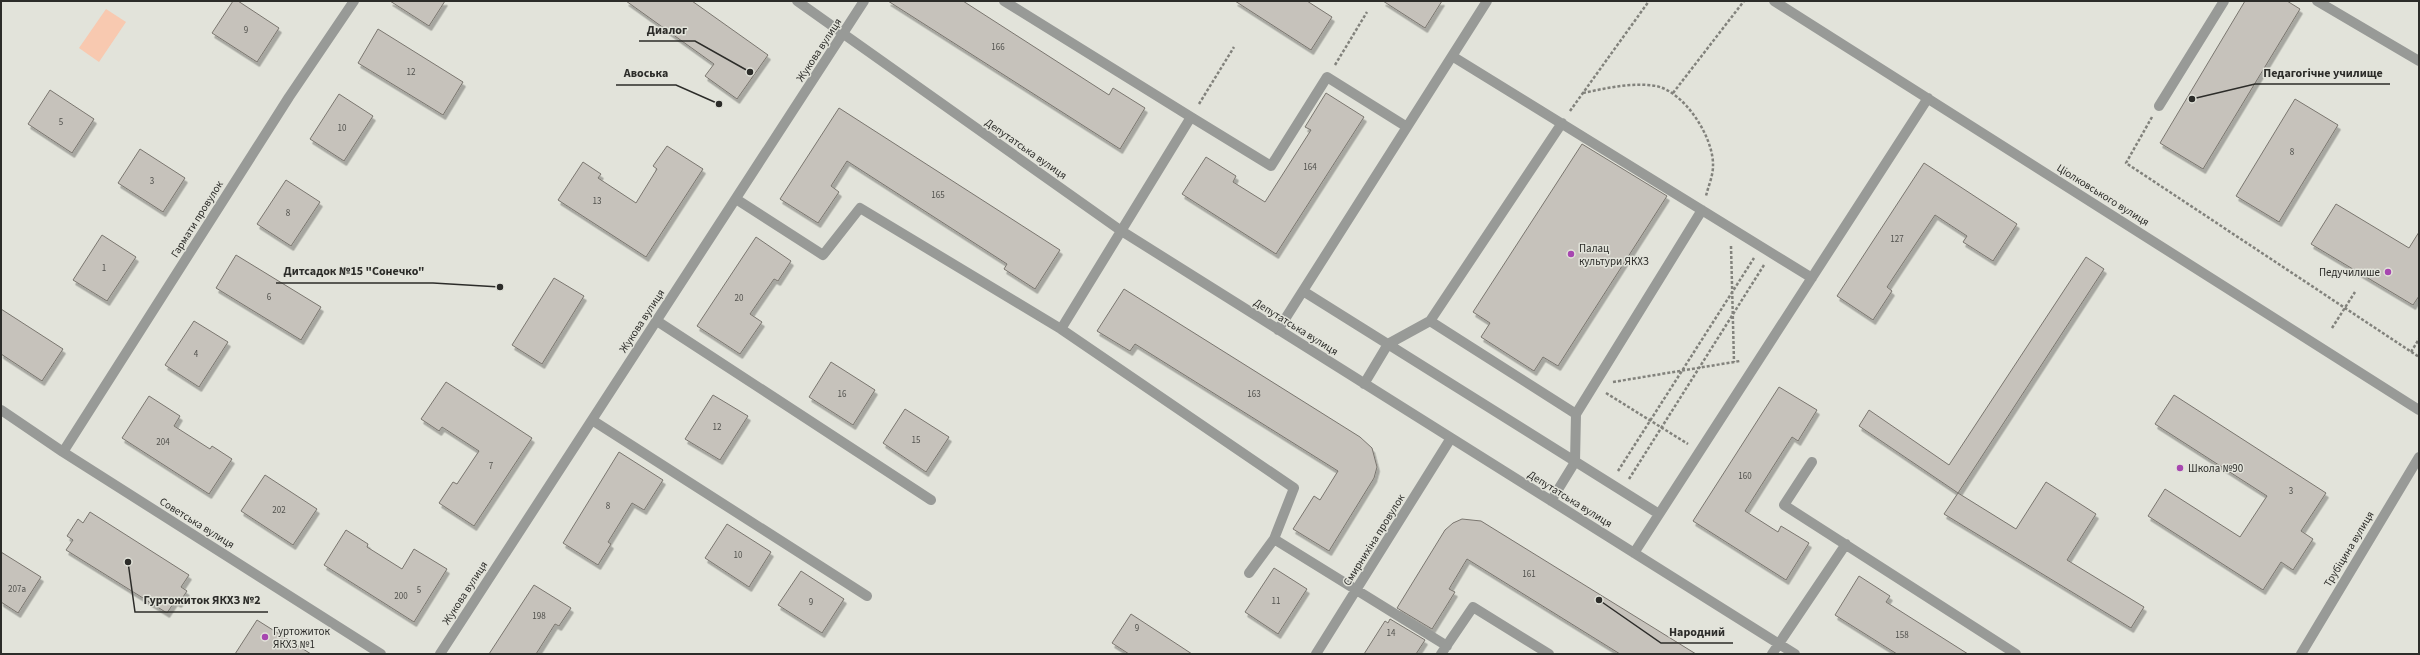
<svg xmlns="http://www.w3.org/2000/svg" width="2420" height="655" viewBox="0 0 2420 655" font-family="'Source Sans 3',sans-serif">
<defs>
<filter id="shadow"><feDropShadow dx="2.5" dy="4.5" stdDeviation="0" flood-color="#0004"/></filter>
</defs>
<rect width="100%" height="100%" fill="#e2e3da"/>
<path fill="#f8c9b0" d="M106,9L126,22L99,62L79,48Z"/>
<path fill="#c6c2bb" stroke="#7a766f" filter="url(#shadow)" d="M233,1H238L279,28L257,62L212,33Z
M390,1H445L429,26Z
M626,1H692L768,55L737,99L705,76L714,64Z
M888,1H963L1109,95L1113,88L1145,108L1120,149Z
M1235,1H1307L1332,17L1311,50Z
M1383,1H1442L1425,28Z
M2245,1H2287L2300,9L2203,169L2160,143Z
M378,29L463,82L443,115L358,63Z
M50,90L94,119L72,153L28,124Z
M1326,93L1364,117L1276,254L1182,194L1206,157L1236,176L1233,182L1265,202L1311,130L1305,127Z
M339,94L373,116L344,161L310,139Z
M2295,99L2338,125L2279,222L2236,196Z
M839,108L1060,250L1035,289L1004,269L1007,264L847,161L831,186L839,192L818,223L780,199Z
M1582,144L1667,196L1558,366L1543,357L1534,371L1481,337L1490,323L1473,312Z
M667,146L703,169L646,257L558,200L583,162L601,174L598,178L636,203L657,169L653,166Z
M140,149L185,178L163,212L118,183Z
M1924,163L2017,224L1993,261L1963,242L1967,236L1935,215L1887,287L1892,291L1873,320L1837,296Z
M286,180L320,202L291,246L257,224Z
M2336,204L2409,248L2419,232V296L2413,305L2311,244Z
M102,235L136,257L107,301L73,280Z
M756,237L791,261L778,281L774,279L750,314L762,322L740,354L697,326Z
M236,255L321,307L301,340L216,288Z
M2086,257L2104,269L1958,493L1859,426L1869,410L1949,465Z
M554,278L584,296L542,364L512,345Z
M1124,289L1360,437L1372,448L1377,467L1374,478L1329,551L1293,529L1314,496L1320,500L1338,471L1135,344L1130,351L1097,331Z
M1,309L63,349L42,381L1,354Z
M194,321L228,342L199,387L165,365Z
M831,362L875,390L853,425L809,397Z
M446,382L532,438L474,526L439,503L453,482L457,484L479,451L442,427L439,431L421,419Z
M1779,387L1817,410L1798,441L1792,437L1745,511L1778,532L1781,526L1809,543L1786,580L1693,521Z
M713,395L748,416L720,460L685,439Z
M2174,395L2326,493L2301,531L2313,539L2293,570L2281,562L2263,590L2148,516L2165,489L2240,537L2267,496L2155,424Z
M149,396L180,416L174,426L210,449L212,446L232,459L209,494L122,438Z
M905,409L949,437L926,472L883,443Z
M619,452L663,480L644,510L632,503L608,542L611,544L598,565L563,543Z
M265,475L317,509L293,545L241,511Z
M2046,482L2096,514L2067,560L2144,607L2131,628L1944,514L1958,493L2016,529Z
M90,512L189,575L181,587L187,591L179,603L175,601L167,613L66,550L73,540L67,536L78,519L83,523Z
M1462,519L1481,521L1696,654H1620L1467,559L1449,589L1455,592L1432,629L1397,608L1445,530L1453,523Z
M727,524L771,552L749,587L705,558Z
M346,530L368,544L367,547L402,569L414,549L447,569L414,622L324,565Z
M1,552L41,577L18,613L1,602Z
M1274,568L1307,589L1278,634L1245,612Z
M801,571L844,599L822,633L778,605Z
M1859,576L1890,596L1886,602L1968,654H1897L1835,615Z
M534,585L571,608L559,626L555,624L536,654H489Z
M1131,614L1192,654H1129L1112,643Z
M1390,619L1425,640L1416,654H1364L1385,621L1388,623Z
M257,620L311,654H235Z"/>
<g fill="none" stroke-linecap="round" stroke-linejoin="round">
<path stroke="#82827c" stroke-width="2.5" stroke-dasharray="3 2" stroke-linecap="butt" d="M1335,65L1367,12
M1583,93C1607,88 1632,82 1656,86C1685,92 1714,138 1713,166C1713,176 1708,187 1706,196
M1673,93L1744,1
M1199,104L1234,47
M1570,111L1649,1
M2152,117L2126,163L2419,357
M1731,246L1734,362
M2332,328L2355,292
M2411,352L2419,339
M1613,382L1740,361
M1606,393L1688,444
M1618,471L1754,258
M1629,479L1764,265"/>
<path stroke="#989a97" stroke-width="10" d="M797,1L1120,230L1795,654
M1004,1L1191,117L1061,329
M1774,1L2419,410
M2317,1L2419,61
M1452,56L1812,278
M2159,106L2224,1
M1191,117L1271,166L1327,77L1407,127
M736,199L823,255L860,208L1061,329L1294,488L1274,539L1249,573
M1303,291L1659,514
M657,321L931,500
M1430,321L1576,414
M1278,330L1487,1
M1364,384L1388,344L1430,321L1562,123
M1,410L63,452L381,654
M592,420L867,596
M63,452L289,97L354,1
M1812,462L1784,505L2016,654
M1551,501L1575,462L1576,414L1702,210
M1274,539L1447,646
M1634,553L1928,98
M440,654L864,1
M1316,654L1451,438
M1441,654L1473,607L1549,654
M1772,654L1846,544
M2301,654L2419,457"/>
</g>
<g fill="#a747b0" stroke="#e2e3da" stroke-width="1.5">
<circle cx="1571" cy="254" r="4"/>
<circle cx="2388" cy="272" r="4"/>
<circle cx="2180" cy="468" r="4"/>
<circle cx="265" cy="637" r="4"/>
</g>
<g text-anchor="middle" dominant-baseline="central" stroke-width="3" stroke-linejoin="round" paint-order="stroke">
<g font-size="9" fill="#52524e">
<text x="246" y="30">9</text>
<text x="998" y="47">166</text>
<text x="411" y="72">12</text>
<text x="61" y="122">5</text>
<text x="342" y="128">10</text>
<text x="2292" y="152">8</text>
<text x="1310" y="167">164</text>
<text x="152" y="181">3</text>
<text x="938" y="195">165</text>
<text x="597" y="201">13</text>
<text x="288" y="213">8</text>
<text x="1897" y="239">127</text>
<text x="104" y="268">1</text>
<text x="269" y="297">6</text>
<text x="739" y="298">20</text>
<text x="196" y="354">4</text>
<text x="842" y="394">16</text>
<text x="1254" y="394">163</text>
<text x="717" y="427">12</text>
<text x="916" y="440">15</text>
<text x="163" y="442">204</text>
<text x="491" y="466">7</text>
<text x="1745" y="476">160</text>
<text x="2291" y="491">3</text>
<text x="608" y="506">8</text>
<text x="279" y="510">202</text>
<text x="738" y="555">10</text>
<text x="1529" y="574">161</text>
<text x="17" y="589">207а</text>
<text x="419" y="590">5</text>
<text x="401" y="596">200</text>
<text x="1276" y="601">11</text>
<text x="811" y="602">9</text>
<text x="539" y="616">198</text>
<text x="1137" y="628">9</text>
<text x="1391" y="633">14</text>
<text x="1902" y="635">158</text>
</g>
<g font-size="11" fill="#2c2c29" stroke="#e2e3da">
<text transform="translate(819 50) rotate(-57)">Жукова вулиця</text>
<text transform="translate(1026 149) rotate(35)">Депутатська вулиця</text>
<text transform="translate(2103 195) rotate(32)">Ціолковського вулиця</text>
<text transform="translate(197 219) rotate(-58)">Гармати провулок</text>
<text transform="translate(642 321) rotate(-57)">Жукова вулиця</text>
<text transform="translate(1296 327) rotate(32)">Депутатська вулиця</text>
<text transform="translate(1570 499) rotate(32)">Депутатська вулиця</text>
<text transform="translate(197 523) rotate(32)">Советська вулиця</text>
<text transform="translate(1374 540) rotate(-58)">Смирнихіна провулок</text>
<text transform="translate(2349 549) rotate(-59)">Трубіцина вулиця</text>
<text transform="translate(465 593) rotate(-57)">Жукова вулиця</text>
</g>
<g font-size="11" fill="#2c2c29" stroke="#e2e3da" text-anchor="start">
<text x="1579" y="248">Палац<tspan x="1579" dy="13">культури ЯКХЗ</tspan></text>
<text x="2380" y="272" text-anchor="end">Педучилише</text>
<text x="2188" y="468">Школа №90</text>
<text x="273" y="631">Гуртожиток<tspan x="273" dy="13">ЯКХЗ №1</tspan></text>
</g>
</g>
<path fill="none" stroke="#2c2c29" stroke-width="1.5" d="M750 72L695 41H639M2192 99L2255 84H2390M719 104L676 85H616M500 287L433 283H276M128 562L135 612H268M1599 600L1661 643H1733"/>
<g fill="#2c2c29" stroke="#e2e3da" stroke-width="1.5">
<circle cx="750" cy="72" r="4"/>
<circle cx="2192" cy="99" r="4"/>
<circle cx="719" cy="104" r="4"/>
<circle cx="500" cy="287" r="4"/>
<circle cx="128" cy="562" r="4"/>
<circle cx="1599" cy="600" r="4"/>
</g>
<g font-size="12" text-anchor="middle" font-weight="bold" fill="#2c2c29" stroke="#e2e3da" stroke-width="3" stroke-linejoin="round" paint-order="stroke">
<text x="667" y="34">Диалог</text>
<text x="2323" y="77">Педагогічне училище</text>
<text x="646" y="77">Авоська</text>
<text x="354" y="275">Дитсадок №15 "Сонечко"</text>
<text x="202" y="604">Гуртожиток ЯКХЗ №2</text>
<text x="1697" y="636">Народний</text>
</g>
<rect width="2420" height="655" fill="none" stroke="#2c2c29" stroke-width="4"/>
</svg>
